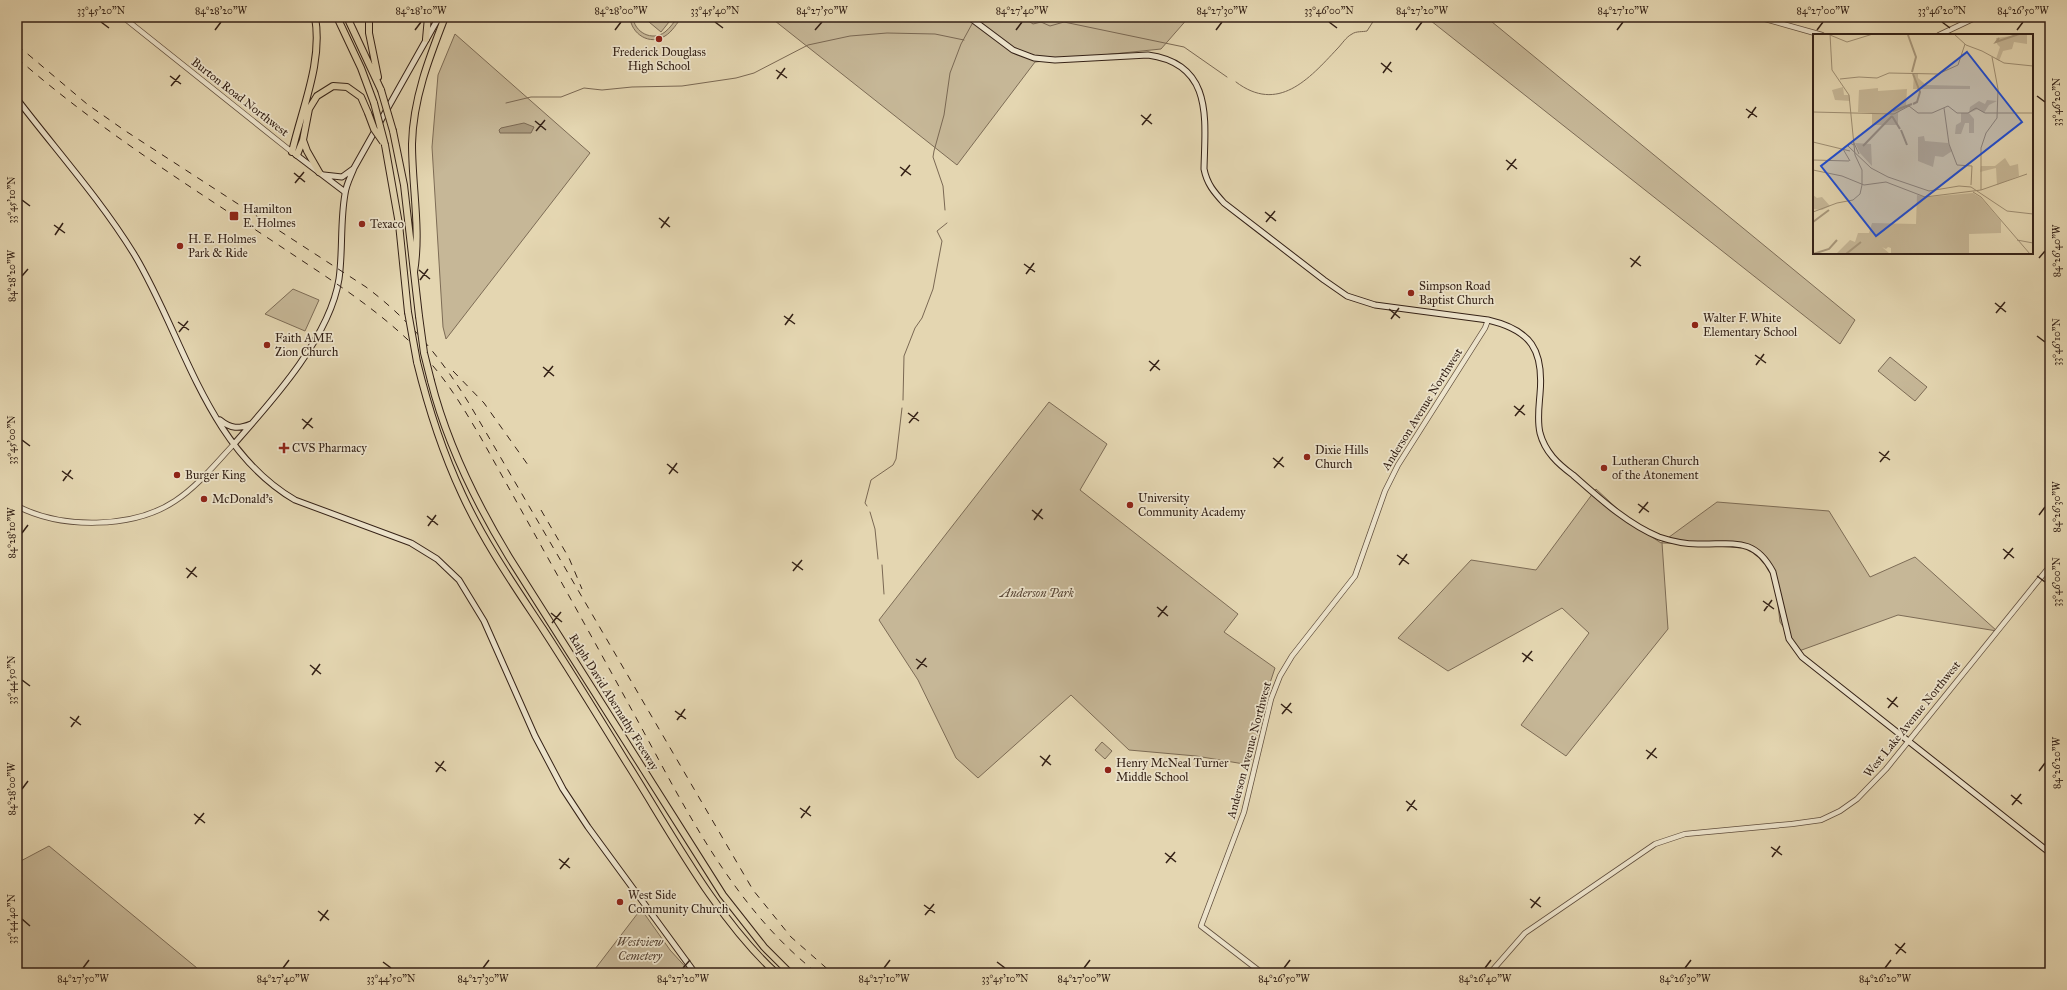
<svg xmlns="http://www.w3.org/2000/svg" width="2067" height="990" viewBox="0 0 2067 990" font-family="'IM FELL Great Primer',serif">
<rect width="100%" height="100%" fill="#e4d6b1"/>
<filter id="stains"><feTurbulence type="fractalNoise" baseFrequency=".005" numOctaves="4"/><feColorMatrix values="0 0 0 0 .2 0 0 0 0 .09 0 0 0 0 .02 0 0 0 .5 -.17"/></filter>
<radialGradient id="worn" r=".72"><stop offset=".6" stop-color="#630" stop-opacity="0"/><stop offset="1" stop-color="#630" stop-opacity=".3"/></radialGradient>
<path fill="#c6b797" stroke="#7d6c56" d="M630,17H633C634,32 652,42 665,32C670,28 674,22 678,17H682C677,23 672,32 665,36C650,46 631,34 630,17Z
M643,17H673L661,32Z
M770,17H1189L1161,49L1035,62L957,165Z
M1426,17H1486L1855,320L1840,344Z
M455,34L590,153L446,339L443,327L432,147L438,75Z
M293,289L319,300L305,331L265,314Z
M1890,357L1927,387L1915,401L1878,371Z
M1049,402L1107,444L1080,490L1238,614L1224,632L1275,668L1265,698L1250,765L1196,756L1129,750L1071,695L978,778L956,758L918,680L879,620Z
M1596,489L1637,527L1661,543L1717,502L1829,511L1870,577L1915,557L1997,631L1898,615L1799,651L1780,622L1774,570L1756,549L1732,544L1662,543L1668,629L1566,756L1521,725L1589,633L1562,608L1448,671L1398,638L1471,560L1536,570Z
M1102,742L1112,751L1105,759L1095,750Z
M49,846L203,973H17V863Z
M641,909L670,950L691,973H592Z"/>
<path fill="#a8987c" stroke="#7a6853" d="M524,123L534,127L531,133H500L499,130L501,128Z"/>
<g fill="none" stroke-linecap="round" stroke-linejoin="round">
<path stroke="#7a6853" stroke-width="1" d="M1023,17L1033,24L1041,22L1050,26L1064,22L1184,47L1227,77
M1236,82C1278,114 1309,79 1337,49C1342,44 1346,37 1352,34C1356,31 1363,32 1367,31L1376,17
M506,103L531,97H561L584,88L602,90L632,87L682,86L736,78L754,73L808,45L850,36L887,33L935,34L964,40
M945,210L943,186L933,157L934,151L944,115L950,73L961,44L972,24
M903,400L904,356L915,328L922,318L933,289L942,241L937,231L947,223
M867,506L865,503L871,480L893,465L896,459L902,408
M870,512L875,529L878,559
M882,565L884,594"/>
<g stroke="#604e3d" stroke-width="6">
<path id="tertiary" d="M123,17L292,152
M1758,17L1822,35
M1939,35L1977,17
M17,506C61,529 133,529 175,501C198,486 216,463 234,444
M1262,973L1201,926L1244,812L1271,699L1280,676L1292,656L1355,576L1385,491L1398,465L1485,328L1488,320
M1490,973L1525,933L1655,844L1685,834L1792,824L1821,820L1840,811L1857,799L1886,769L2050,566"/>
</g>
<g stroke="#342116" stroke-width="7">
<path id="secondary" d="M969,17L1013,50L1034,58L1055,60L1148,55C1214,64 1205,120 1204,169C1207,184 1214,192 1224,203L1324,280L1347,296L1375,305L1488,320C1531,330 1544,350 1540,394C1539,407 1537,420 1540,433C1545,452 1558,464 1573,475C1598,497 1627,524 1659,537C1671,541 1685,544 1698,544C1732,545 1754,536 1773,572L1789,639L1802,657L2050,853
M17,99C56,150 100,199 134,254C184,337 206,448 295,500L411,543L437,559L459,580L484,621L535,736L563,789L588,827L695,973
M295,154L345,192
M324,175L342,177L353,169
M220,420C231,429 239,429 251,424
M234,444C273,400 330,337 339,279C343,251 340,222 345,194C346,185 351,176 354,168L439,17"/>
</g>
<g stroke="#342116" stroke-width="8">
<path id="motorway" d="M337,17L361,68L374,103
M347,17L381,90
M369,17V33L378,77
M426,39L428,17
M393,131L404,185L419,316
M385,145L399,224L408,312
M292,152C302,108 323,62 315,17
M297,155L303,140
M319,172L307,151L303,140L309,109L317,96L333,86L347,87L361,97L368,113
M414,272C421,230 412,187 412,144C413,99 429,58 445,17
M417,362C428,407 442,451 462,494C484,542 514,585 543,629C571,672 598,716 625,760C669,829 715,917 776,973
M431,381C447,444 475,501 509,557L723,895L764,947L790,973"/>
</g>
<use href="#tertiary" stroke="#ede4cc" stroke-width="4.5"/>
<use href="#secondary" stroke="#ede4cc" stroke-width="5"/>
<use href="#motorway" stroke="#e4d6b1" stroke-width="6"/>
<path stroke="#342116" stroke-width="1" stroke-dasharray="7 7" stroke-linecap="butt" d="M17,45L87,104L124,130L366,287C410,320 442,359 470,405L753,890L791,937L832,973
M17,58C97,128 186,184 274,242C326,277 381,310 424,356C447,380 464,409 481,438C530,526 580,615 628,703C681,799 729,904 817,973
M453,371L484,403L528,465
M541,510L569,558L582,589"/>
<g stroke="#342116" stroke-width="8" stroke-linecap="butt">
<path id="motorway-bridge" d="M381,90L393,131
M374,103L385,145
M368,113L374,129L383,142
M408,312L417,362
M419,316L424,353L431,381"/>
</g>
<use href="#motorway-bridge" stroke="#e4d6b1" stroke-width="6"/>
</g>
<path fill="none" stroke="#342116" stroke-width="1.5" d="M101,22L109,28M715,22L723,28M1329,22L1337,28M1942,22L1950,28M215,30L221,22M415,30L421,22M615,30L621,22M815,30L822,22M1016,30L1022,22M1216,30L1222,22M1416,30L1422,22M1617,30L1623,22M1817,30L1823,22M2017,30L2023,22M1381,63L1392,72M776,70L787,78M1383,73L1391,62M170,76L181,84M777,79L785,68M171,86L180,75M2037,96L2045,102M1746,109L1757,117M1141,115L1152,124M1748,118L1756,107M535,121L546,130M1142,125L1151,114M536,131L545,120M1506,160L1517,169M900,167L911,175M1507,170L1516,159M294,173L305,182M901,176L910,165M295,183L304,172M22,200L30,206M1265,212L1276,221M659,218L670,227M1266,222L1275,211M54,225L65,233M661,228L669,217M55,235L63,223M1630,258L1641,266M2039,258L2045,251M1024,264L1035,272M1631,267L1640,256M419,270L430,279M1026,274L1034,263M22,276L28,269M420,280L428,269M1995,303L2006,312M1389,309L1400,318M1996,313L2005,302M784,316L795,324M1391,319L1399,308M178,322L189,330M785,325L793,314M179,332L188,321M2037,336L2045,342M1755,355L1766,363M1149,361L1160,370M1756,365L1764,354M543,367L554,376M1150,371L1159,360M544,377L553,366M1514,406L1525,415M908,413L919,421M1515,416L1524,405M302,419L313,428M909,423L918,412M303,429L312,418M22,440L30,446M1879,452L1890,460M1273,458L1284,467M1880,462L1889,451M667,464L678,473M1274,468L1283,457M62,471L73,479M669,474L677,463M63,481L71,470M1638,504L1649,512M1032,510L1043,519M1639,513L1648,502M2039,515L2045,507M427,516L438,525M1034,520L1042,509M428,526L436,515M22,533L28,525M2003,549L2014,558M1397,555L1409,564M2004,559L2013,548M792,562L803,570M1399,565L1407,554M186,568L197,577M793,571L802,560M2037,576L2045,582M187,578L196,567M1763,601L1774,609M1157,607L1168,616M1764,611L1772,600M551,613L562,622M1158,617L1167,606M552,623L561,612M1522,653L1533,661M916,659L927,667M1523,662L1532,651M310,665L321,674M917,669L926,658M312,675L320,664M22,680L30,686M1887,698L1898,707M1281,704L1292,713M1888,708L1897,697M675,711L686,719M1282,714L1291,703M70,717L81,725M677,720L685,709M71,727L79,716M1646,750L1657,758M1040,756L1051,765M1647,759L1656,748M435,762L446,771M1042,766L1050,755M2039,771L2045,763M436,772L444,761M22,789L28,781M2011,795L2022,804M1406,801L1417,810M2012,805L2021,794M800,808L811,816M1407,811L1415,800M194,814L205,823M801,818L810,806M195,824L204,813M1771,847L1782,855M1165,853L1176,862M1772,857L1780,846M559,859L570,868M1166,863L1175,852M560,869L569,858M1530,899L1541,907M924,905L935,913M1531,908L1540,897M318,911L329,920M925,915L934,904M22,919L30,926M320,921L328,910M1895,944L1906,953M1896,954L1905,943M383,962L391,968M997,962L1005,968M83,968L89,960M283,968L289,960M483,968L489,960M683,968L690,960M884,968L890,960M1084,968L1090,960M1284,968L1290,960M1485,968L1491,960M1685,968L1691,960M1885,968L1891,960"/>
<g fill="#8f2418" stroke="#ede4cc" stroke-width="1.5">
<circle cx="659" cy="39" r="4"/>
<rect x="229" y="211" width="10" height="10" rx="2"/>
<circle cx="362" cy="224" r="4"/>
<circle cx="180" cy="246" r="4"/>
<circle cx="1411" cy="293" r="4"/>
<circle cx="1695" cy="325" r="4"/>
<circle cx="267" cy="345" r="4"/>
<path d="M282 442h4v4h4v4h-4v4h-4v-4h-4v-4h4z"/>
<circle cx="1307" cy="457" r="4"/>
<circle cx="1604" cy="468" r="4"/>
<circle cx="177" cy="475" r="4"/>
<circle cx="204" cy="499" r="4"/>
<circle cx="1130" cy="505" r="4"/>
<circle cx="1108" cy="770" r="4"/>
<circle cx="620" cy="902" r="4"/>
</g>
<g text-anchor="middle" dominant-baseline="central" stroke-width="3.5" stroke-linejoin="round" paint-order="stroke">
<g font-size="12" fill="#342116" stroke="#ede4cc" text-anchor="start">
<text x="659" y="52" text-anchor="middle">Frederick Douglass<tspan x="659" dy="14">High School</tspan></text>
<text x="243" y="209">Hamilton<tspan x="243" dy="14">E. Holmes</tspan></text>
<text x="370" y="224">Texaco</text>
<text x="188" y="239">H. E. Holmes<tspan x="188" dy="14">Park &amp; Ride</tspan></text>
<text x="1419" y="286">Simpson Road<tspan x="1419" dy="14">Baptist Church</tspan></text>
<text x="1703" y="318">Walter F. White<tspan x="1703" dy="14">Elementary School</tspan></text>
<text x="275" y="338">Faith AME<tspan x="275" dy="14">Zion Church</tspan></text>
<text x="292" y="448">CVS Pharmacy</text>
<text x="1315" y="450">Dixie Hills<tspan x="1315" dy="14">Church</tspan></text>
<text x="1612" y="461">Lutheran Church<tspan x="1612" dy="14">of the Atonement</tspan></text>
<text x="185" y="475">Burger King</text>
<text x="1138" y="498">University<tspan x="1138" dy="14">Community Academy</tspan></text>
<text x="212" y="499">McDonald's</text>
<text x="1116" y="763">Henry McNeal Turner<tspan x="1116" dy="14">Middle School</tspan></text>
<text x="628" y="895">West Side<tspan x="628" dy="14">Community Church</tspan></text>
</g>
<g font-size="12" fill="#342116" stroke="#ede4cc">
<text transform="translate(240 97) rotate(38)">Burton Road Northwest</text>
<text transform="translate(1422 409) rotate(-58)">Anderson Avenue Northwest</text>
<text transform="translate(614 702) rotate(58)">Ralph David Abernathy Freeway</text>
<text transform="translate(1912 719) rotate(-51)">West Lake Avenue Northwest</text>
<text transform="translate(1249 750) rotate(-75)">Anderson Avenue Northwest</text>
</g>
<g font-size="12" font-style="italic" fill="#584636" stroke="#ede4cc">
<text x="1037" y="593">Anderson Park</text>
<text x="640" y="942">Westview<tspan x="640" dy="14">Cemetery</tspan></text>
</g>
</g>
<g transform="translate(1813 34)">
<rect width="220" height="220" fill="#e4d6b1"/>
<path d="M214,0V10L201,8L199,15L190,17L186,27L183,25L187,13L184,10L183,4ZM101,39H105V44L113,51L157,52V55H100ZM30,53L31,61H36L37,67L22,66L19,56ZM65,54V57L94,55L93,72L85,79V91H59V79L45,78L46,56ZM174,66L184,67L176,71L171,79L165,75L156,79L161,85V99H156V89H152L148,100H142L143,91L148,88V79H156L157,73L166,67L172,70ZM111,102L112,107L135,109L139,117L130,123L122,122L120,133L105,127V103ZM42,109L58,110L59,132L47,119ZM192,124L197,132L205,130L206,142L184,151L183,134L167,138L168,132H182ZM160,159L168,164L188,187V199L156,200V220H78V214L75,213L73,215L69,213L77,220H23L37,206L42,208L45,199H56L59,189L103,190L104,161L114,163ZM0,161L4,164L9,163L17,172L9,176L0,175Z" fill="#c6b797"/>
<path fill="none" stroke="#a8987c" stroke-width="2" d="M95,1L103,23L99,38M186,4L183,8L206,0M100,40L107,58L104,68L100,70M80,77L99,70M79,82L87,95M88,96L94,111M50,112L79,82M0,188L16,176M0,220L16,215L24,206M33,220L48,208"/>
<path fill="none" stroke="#9e8e73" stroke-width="1" d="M17,0L19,36L36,61L42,121L49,136V151M141,0L153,11L169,17L191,29L220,32M17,1L34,8L60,0M27,45L46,43L64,44L76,39L125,40L145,31L152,10M131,74L136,110L144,131L159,132L158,151M0,78L81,80L96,72L105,79H119L135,72L144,79H155L163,74L172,79H220M40,107L46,120M0,108L37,117M41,111L37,109L35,112L58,134L75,143L116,157L146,152L158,153L194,177L220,180M30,115L37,127M0,126L36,127M0,136L29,142L51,151L73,148L112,163L168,156M168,156V114L173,99L184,84L185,55L179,23M168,156L214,140M160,158L168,163L217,220M0,178L24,169L40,166L47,160L49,151M204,206L220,209"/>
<path fill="#1d4ed8" fill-opacity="0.15" stroke="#1d4ed8" stroke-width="2" d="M154,18L209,88L63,202L8,132Z"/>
<rect width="220" height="220" fill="none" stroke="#342116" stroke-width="2"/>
</g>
<rect width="2067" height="990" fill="none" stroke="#e4d6b1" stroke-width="44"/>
<rect x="22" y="22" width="2023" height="946" fill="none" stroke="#342116" stroke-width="1.5"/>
<g font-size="10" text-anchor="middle" fill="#342116">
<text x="101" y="14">33°45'20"N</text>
<text x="221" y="14">84°28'20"W</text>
<text x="421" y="14">84°28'10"W</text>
<text x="621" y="14">84°28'00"W</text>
<text x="715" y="14">33°45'40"N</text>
<text x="822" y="14">84°27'50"W</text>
<text x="1022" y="14">84°27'40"W</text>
<text x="1222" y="14">84°27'30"W</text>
<text x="1329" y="14">33°46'00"N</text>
<text x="1422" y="14">84°27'20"W</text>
<text x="1623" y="14">84°27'10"W</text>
<text x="1823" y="14">84°27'00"W</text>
<text x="1942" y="14">33°46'20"N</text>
<text x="2023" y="14">84°26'50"W</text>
<text transform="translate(2056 102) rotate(-90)" y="4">33°46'20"N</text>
<text transform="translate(11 200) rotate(-90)" y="4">33°45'10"N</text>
<text transform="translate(2056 251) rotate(-90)" y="4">84°26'40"W</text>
<text transform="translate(11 276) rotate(-90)" y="4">84°28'20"W</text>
<text transform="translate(2056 342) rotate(-90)" y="4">33°46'10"N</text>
<text transform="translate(11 440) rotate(-90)" y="4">33°45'00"N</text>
<text transform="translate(2056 507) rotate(-90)" y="4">84°26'30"W</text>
<text transform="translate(11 533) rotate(-90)" y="4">84°28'10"W</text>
<text transform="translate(2056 582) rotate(-90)" y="4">33°46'00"N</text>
<text transform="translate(11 680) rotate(-90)" y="4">33°44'50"N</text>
<text transform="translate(2056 763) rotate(-90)" y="4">84°26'20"W</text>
<text transform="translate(11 789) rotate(-90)" y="4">84°28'00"W</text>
<text transform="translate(11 919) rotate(-90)" y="4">33°44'40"N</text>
<text x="83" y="982">84°27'50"W</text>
<text x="283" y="982">84°27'40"W</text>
<text x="391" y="982">33°44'50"N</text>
<text x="483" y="982">84°27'30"W</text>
<text x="683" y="982">84°27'20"W</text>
<text x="884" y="982">84°27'10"W</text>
<text x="1005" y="982">33°45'10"N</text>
<text x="1084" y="982">84°27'00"W</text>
<text x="1284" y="982">84°26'50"W</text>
<text x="1485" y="982">84°26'40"W</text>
<text x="1685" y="982">84°26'30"W</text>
<text x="1885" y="982">84°26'20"W</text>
</g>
<rect width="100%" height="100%" filter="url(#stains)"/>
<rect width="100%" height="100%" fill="url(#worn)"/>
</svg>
